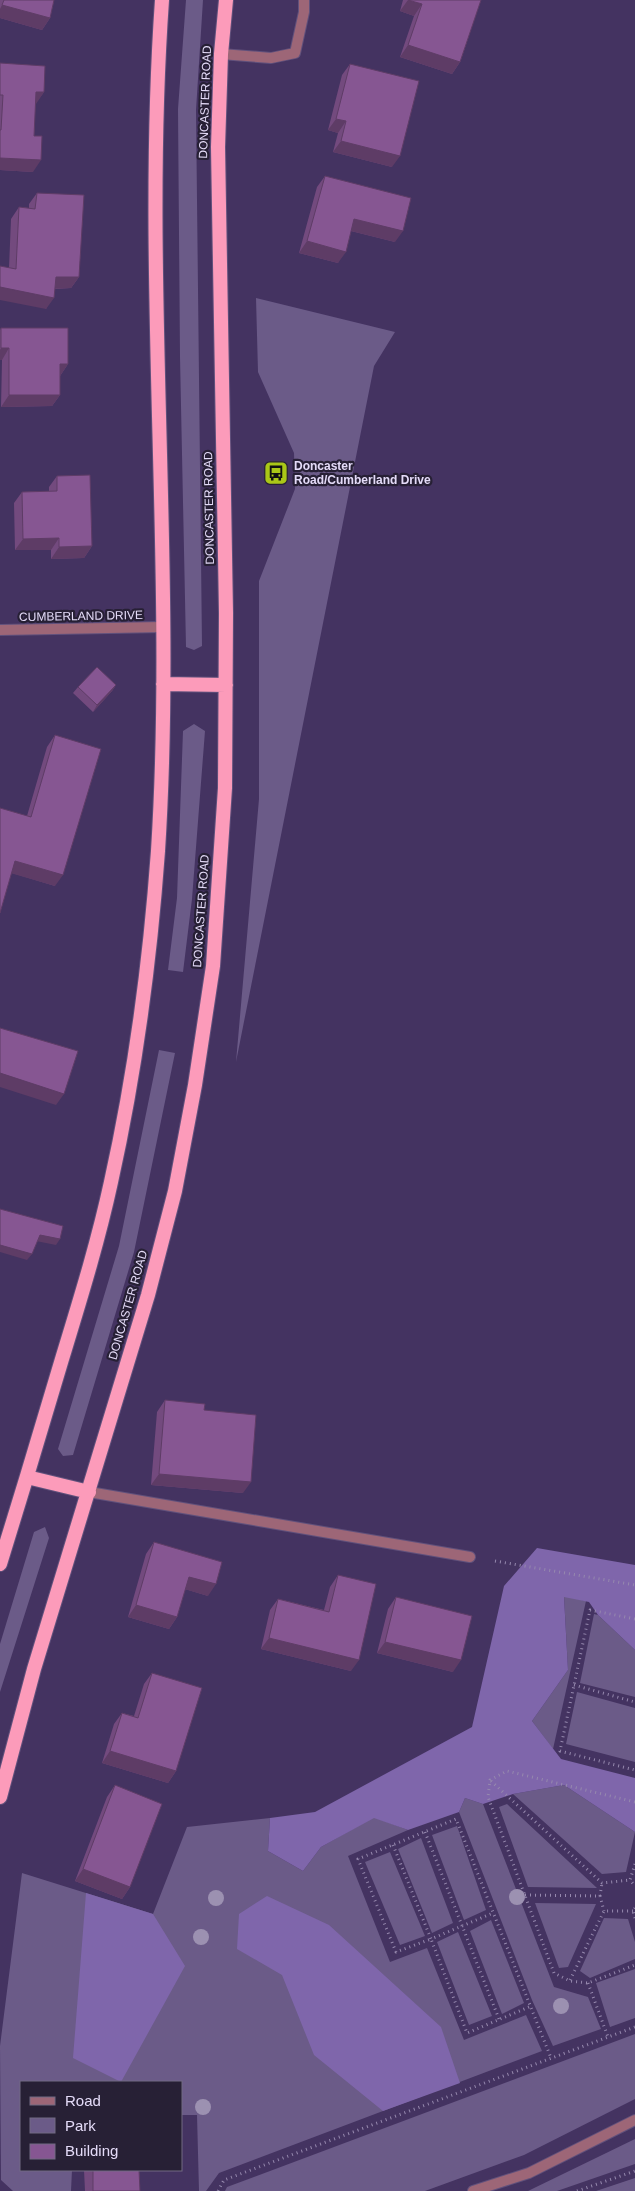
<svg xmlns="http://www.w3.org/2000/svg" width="635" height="2191" viewBox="0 0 635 2191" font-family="Helvetica,sans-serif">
<rect width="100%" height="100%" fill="#443361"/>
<path fill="#6b5b88" d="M186,0H203L196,110L202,646L194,650L186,647L180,357L178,109Z
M256,298L395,332L374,366L236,1062L259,799V581L295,489L294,453L258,372Z
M194,724L205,731L192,899L183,972L168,970L177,898L183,731Z
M159,1050L175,1053L134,1252L73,1455L63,1456L58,1449L119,1246Z
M45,1527L49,1538L0,1692V1644L34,1532Z
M564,1596L586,1601L553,1749L532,1721L568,1670Z
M594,1614L598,1615L635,1650V1697L580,1683Z
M577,1692L635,1708V1762L566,1744Z
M564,1785L635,1832L626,1872L602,1874L513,1794Z
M465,1798L483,1804L554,1987L588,1997L601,2029L553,2046L532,2000L459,1812Z
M507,1804L597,1888L528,1887L499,1807Z
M374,1817L408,1830L348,1856L390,1962L427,1948L464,2040L526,2015L542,2051L219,2173L206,2191H199L197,2115H181V2082H21V2170H72L71,2191H13L1,2180L0,2046L22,1873L153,1914L187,1827L270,1818L268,1851L303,1871L321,1847Z
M457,1826L486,1910L464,1920L432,1835Z
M421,1838L453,1923L432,1933L398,1849Z
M390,1852L425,1936L400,1945L365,1862Z
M535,1903L596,1904L568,1967L559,1968Z
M604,1918L628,1919L635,1942V1959L590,1978L580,1971Z
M491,1920L524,2003L502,2014L470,1931Z
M458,1932L492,2016L469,2025L437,1942Z
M635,1969V2018L610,2027L596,1983Z
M635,2034V2099L524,2155L425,2191H225L227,2187Z
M635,2139V2164L557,2191H528Z
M635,2178V2191H596Z"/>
<path fill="#7f66ab" d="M537,1548L635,1565V1650L598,1615L589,1602L564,1597L568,1670L532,1721L561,1759L635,1778V1832L564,1785L513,1794L483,1804L465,1798L459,1812L408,1830L374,1818L321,1847L303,1871L268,1851L270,1818L315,1812L472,1727L504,1586Z
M86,1893L153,1914L185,1966L121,2082L73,2058Z
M267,1896L329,1925L441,2027L460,2083L383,2111L314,2055L282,1975L237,1949L239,1914Z"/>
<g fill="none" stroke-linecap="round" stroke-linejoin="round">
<g stroke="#61517c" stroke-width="12">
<path id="service" d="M221,54L271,58L295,53L304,12V0
M89,1492L470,1557
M473,2191L529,2173L635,2120"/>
</g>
<g stroke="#61517c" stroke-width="12">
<path id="minor" d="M0,630L163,627"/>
</g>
<g stroke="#61517c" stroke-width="16">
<path id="trunk" d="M163,684L226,685
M27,1477L89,1492
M0,1564C21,1496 42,1427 62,1359C80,1300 98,1242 111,1182C135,1074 150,962 158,851C176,568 142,283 162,0
M0,1797L34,1669L148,1295L175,1191L195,1085L213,966L225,788L226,613L218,147L221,54L226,0"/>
</g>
<path stroke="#9689ae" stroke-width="3" stroke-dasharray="1 4" stroke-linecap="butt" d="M495,1561L635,1585
M635,1619L590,1610L560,1751L635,1770
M574,1685L635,1702
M491,1781L602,1883L630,1880
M635,1802L507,1771L490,1780L488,1797L554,1973L570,1981L588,1983L635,1965
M425,1832L499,2019
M393,1845L431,1939L493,1913
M635,1864L630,1880L635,1886
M525,1895L600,1896L604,1911
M600,1896L602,1883
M635,1908L633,1911L635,1918
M570,1980L604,1911H633
M588,1983L608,2037
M529,2007L467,2033L431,1939L396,1952L358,1859L456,1819L551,2058
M218,2191L224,2180L635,2027
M577,2191L635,2171"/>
<use href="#service" stroke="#9d6677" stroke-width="10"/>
<use href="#minor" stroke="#9d6677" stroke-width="10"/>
<use href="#trunk" stroke="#fc9bba" stroke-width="14"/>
</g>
<g fill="#9c91b1">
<circle cx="517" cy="1897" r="8"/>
<circle cx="216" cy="1898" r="8"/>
<circle cx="201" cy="1937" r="8"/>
<circle cx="561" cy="2006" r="8"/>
<circle cx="203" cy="2107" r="8"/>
</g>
<path fill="#734a7e" d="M0,0H54L50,18L42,30L0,18Z
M403,0H481L460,62L452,74L400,57L414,16L400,11Z
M0,63L44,92L35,104L33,172L0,170Z
M350,64L392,167L333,152L338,133L328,130L342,75Z
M325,176L395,242L351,231L338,263L299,253L317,187Z
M37,193L79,277L71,288L55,289L46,309L9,268L11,219L19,207L29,208V204Z
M1,328L68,364L60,376V395L52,406L1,407L2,360H0V330Z
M57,476L92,546L84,558L51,559V550H15L14,503L22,492L49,491V487Z
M116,685L112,691L93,712L73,693L78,687Z
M55,735V886L12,873L27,816L47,747Z
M165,1400L204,1410L243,1493L151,1485L157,1412Z
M154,1542L208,1596L185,1589L177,1617L169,1629L128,1617L146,1554Z
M338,1575L351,1671L261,1649L270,1610L278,1599L324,1610L330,1587Z
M396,1597L453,1672L377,1653L388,1609Z
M152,1673L176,1771L168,1783L102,1763L114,1724L122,1713L134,1716L144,1684Z
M115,1785L130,1887L122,1899L75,1881L107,1797Z
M84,2170H139L140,2191H85Z"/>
<path fill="#5e3c66" d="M408,0L422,4L414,16L400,11Z
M2,5L50,18L42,30L0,18V9Z
M408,45L460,62L452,74L400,57Z
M36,92H44L36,104L28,103Z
M336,119L346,121L338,133L328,130Z
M341,141L400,156L392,167L333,152Z
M0,158L41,160L33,172L0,170Z
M354,219L403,231L395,242L347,230Z
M307,241L346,252L338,263L299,253Z
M56,277H79L71,288L48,289Z
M0,287L54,298L46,309L0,300Z
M1,348H9L2,360H0V350Z
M60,364H68L60,376Z
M9,395H60L52,406L1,407Z
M59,538L51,550H15L23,539Z
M92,546L84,558L51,559L59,547Z
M116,685L112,691L93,712L97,705Z
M15,861L63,875L55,886L7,872Z
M0,1073L64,1094L56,1105L0,1087Z
M40,1235L60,1239L56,1245L36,1241Z
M0,1245L32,1254L27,1260L0,1252Z
M159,1474L251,1482L243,1493L151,1485Z
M189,1577L216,1584L208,1596L181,1588Z
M136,1605L177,1617L169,1629L128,1617Z
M269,1638L359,1660L351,1671L261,1649Z
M385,1642L461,1660L453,1672L377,1653Z
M110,1751L176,1771L168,1783L102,1763Z
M83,1869L130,1887L122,1899L75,1881Z"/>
<path fill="#865692" stroke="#5e3c66" d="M4,0H54L50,18L2,5Z
M408,0H481L460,62L408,45L422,4Z
M0,63L45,66L44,92H36L34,136H42L41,160L0,158V130H1L3,95H0Z
M350,64L419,81L400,156L341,141L346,121L336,119Z
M325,176L411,198L403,231L354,219L346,252L307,241Z
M37,193L84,195L79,277H56L54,298L0,287V266L16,269L19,207L35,209Z
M1,328H68V364H60V395H9V348H1Z
M90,475L92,546L59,547V538L23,539L22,492L57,491V476Z
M97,667L116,685L97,705L78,687Z
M55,735L101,749L63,875L15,861L0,913V808L31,817Z
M0,1028L78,1051L64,1094L0,1073Z
M0,1209L63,1226L60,1239L40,1235L32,1254L0,1245Z
M165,1400L205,1404L204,1410L256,1415L251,1482L159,1474Z
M154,1542L222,1562L216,1584L189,1577L177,1617L136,1605Z
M338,1575L376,1584L359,1660L269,1638L278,1599L329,1612Z
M396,1597L472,1616L461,1660L385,1642Z
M152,1673L202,1688L176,1771L110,1751L122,1713L138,1718Z
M115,1785L162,1804L130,1887L83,1869Z
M93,2170H139L140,2191H93Z"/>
<defs>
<g id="bus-square" transform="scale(1.25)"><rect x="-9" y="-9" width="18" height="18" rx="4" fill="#aac717" stroke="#272035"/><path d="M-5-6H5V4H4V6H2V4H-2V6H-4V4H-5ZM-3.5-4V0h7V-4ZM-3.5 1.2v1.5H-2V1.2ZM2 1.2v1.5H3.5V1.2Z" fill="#111"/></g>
</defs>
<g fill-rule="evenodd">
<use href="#bus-square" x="276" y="473"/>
</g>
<g text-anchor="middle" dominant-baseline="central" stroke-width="4.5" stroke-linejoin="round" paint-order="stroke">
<g font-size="12" fill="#e4dbf8" stroke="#272035">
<text transform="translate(205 102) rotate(-88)">DONCASTER ROAD</text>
<text transform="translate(209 508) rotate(-91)">DONCASTER ROAD</text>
<text transform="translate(81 616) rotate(-1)">CUMBERLAND DRIVE</text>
<text transform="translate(201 911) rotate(-86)">DONCASTER ROAD</text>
<text transform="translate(128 1305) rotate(-74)">DONCASTER ROAD</text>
</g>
<g font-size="12" font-weight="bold" fill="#e4dbf8" stroke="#272035" text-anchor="start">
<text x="294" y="466">Doncaster<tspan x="294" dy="14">Road/Cumberland Drive</tspan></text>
</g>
</g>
<rect x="20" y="2081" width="162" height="90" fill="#272035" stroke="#736b83"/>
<rect x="30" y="2097" width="25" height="8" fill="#9d6677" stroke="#736b83"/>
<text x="65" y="2106" font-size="15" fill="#e4dbf8">Road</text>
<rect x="30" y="2118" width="25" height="15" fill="#6b5b88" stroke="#736b83"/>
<text x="65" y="2131" font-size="15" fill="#e4dbf8">Park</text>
<rect x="30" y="2144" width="25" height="15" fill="#865692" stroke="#736b83"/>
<text x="65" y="2156" font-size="15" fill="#e4dbf8">Building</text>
</svg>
